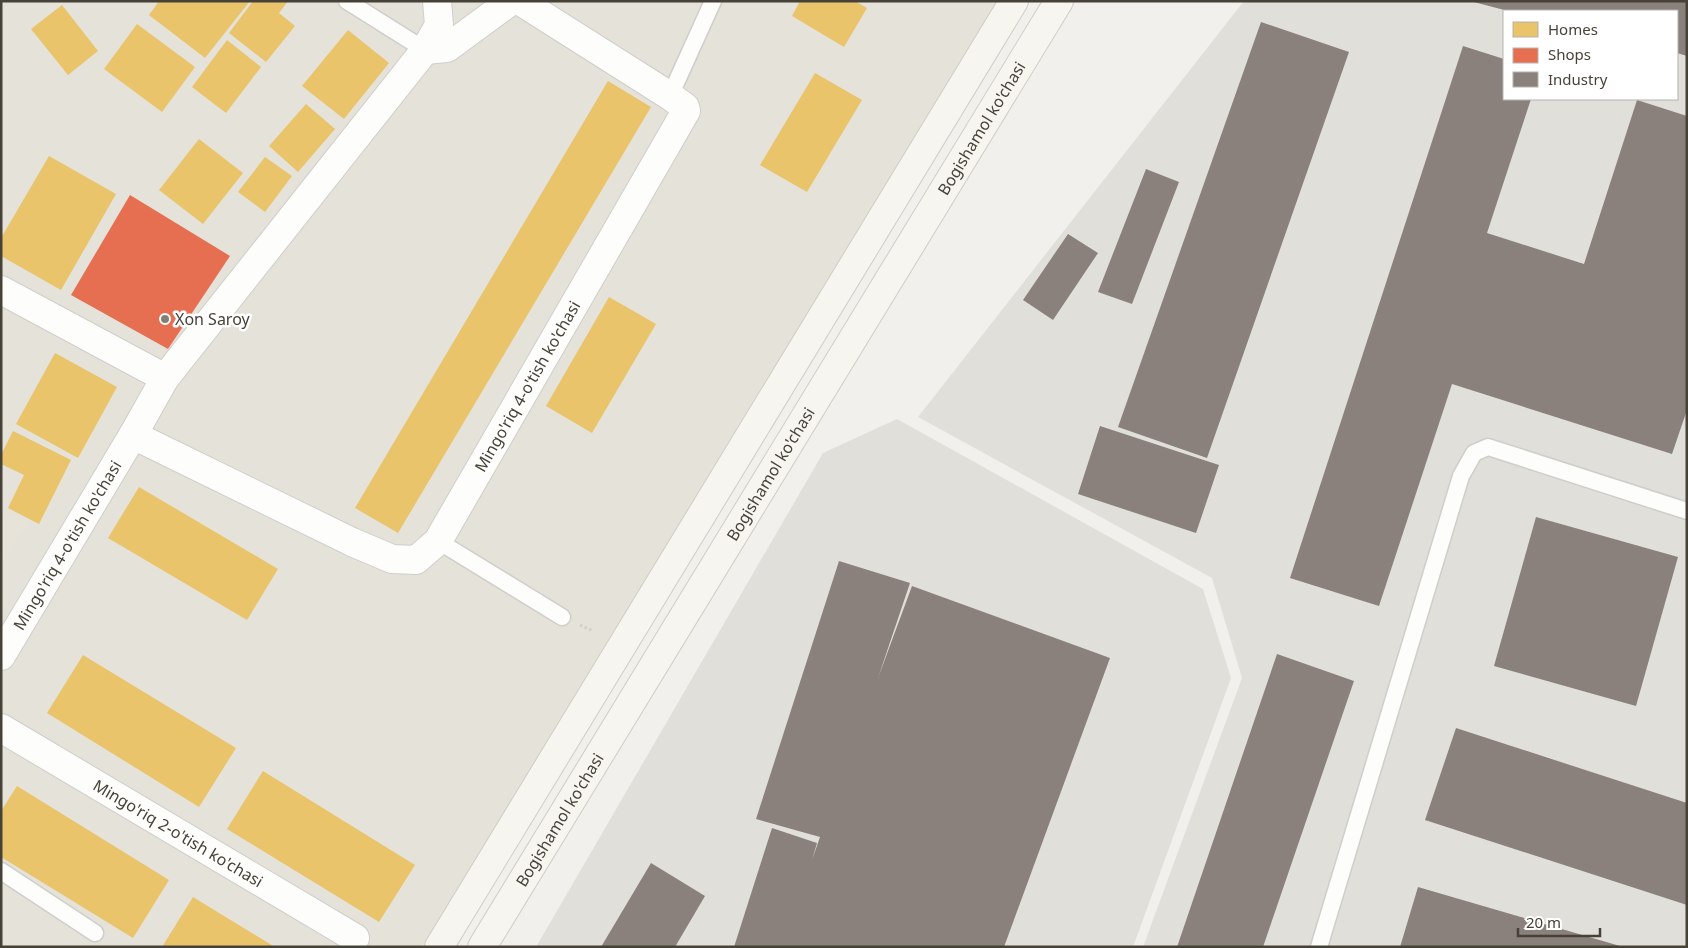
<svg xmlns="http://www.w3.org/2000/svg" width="1688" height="948" viewBox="0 0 1688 948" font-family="'Noto Sans',sans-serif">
<rect width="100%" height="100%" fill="#f1f0ec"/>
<path fill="#e5e2da" d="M1,1H999L422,947H1Z"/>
<path fill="#e1dfda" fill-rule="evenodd" d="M1244,1H1687V947H1143L1242,678L1212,578L918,417ZM1504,11H1677V99H1504Z
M897,419L1203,589L1231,678L1133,947H536L823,453Z"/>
<path fill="#e7e3d8" d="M1,511L27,524L1,567Z"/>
<path fill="#e9c46a" d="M159,1H250L205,58L149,15Z
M253,1H288L279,13L295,26L266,62L229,33Z
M800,1H855L867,8L844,47L792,16Z
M62,5L98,51L68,75L31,29Z
M137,24L195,67L162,112L104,69Z
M348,30L389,63L344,119L302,86Z
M227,40L261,67L226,113L192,87Z
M815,73L862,100L807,192L760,165Z
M608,81L651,107L398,533L355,508Z
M306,104L335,129L298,172L269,146Z
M199,139L243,173L203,224L159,190Z
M49,156L116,194L61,290L1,256V238Z
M265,157L292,176L265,212L238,192Z
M609,297L656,324L592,433L546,406Z
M55,353L117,387L78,458L16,424Z
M13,431L71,460L39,524L8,508L24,475L1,464V455Z
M139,487L278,569L247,620L108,538Z
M83,655L236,748L199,807L47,713Z
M263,771L415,865L379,922L227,829Z
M17,786L169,880L133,938L1,857V811Z
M193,897L275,947H162Z"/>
<path fill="#e76f51" d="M130,195L230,256L168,349L71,295Z"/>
<path fill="#8a817c" d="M1470,1H1687V56L1677,53V11H1508Z
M1261,22L1349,52L1207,458L1118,427Z
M1463,46L1504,59V99H1531L1487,233L1584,264L1637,100L1687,116V410L1672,454L1452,384L1379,606L1290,578Z
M1146,169L1179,182L1132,304L1098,292Z
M1068,234L1098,253L1053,320L1023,300Z
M1100,426L1219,465L1196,533L1078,494Z
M1536,517L1678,557L1636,706L1494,666Z
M839,561L910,583L878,678L912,586L1110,658L1004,947H734L772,828L817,843L812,860L820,837L756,819Z
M1277,654L1354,681L1263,947H1177Z
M1456,728L1687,803V905L1425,820Z
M651,863L705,896L675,947H601Z
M1418,887L1620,946L1619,947H1400Z"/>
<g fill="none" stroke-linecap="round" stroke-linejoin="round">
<g stroke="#cfceca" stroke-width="19">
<path id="service" d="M347,1L425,50
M670,96L713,1
M438,541L562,617
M1,871L95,933
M1319,947L1461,476L1474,453L1488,447L1687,511"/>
</g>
<g stroke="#cfceca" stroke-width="30">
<g id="minor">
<path d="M425,50L447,48L511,1"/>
<path d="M1,290L165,378"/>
<path id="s1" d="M133,435L352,542L392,559L416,560L438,541L686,111L685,107L670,96L520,1"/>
<path id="s2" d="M1,656L133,435L165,378L425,50L439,25L437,1"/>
<path id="s3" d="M1,728L355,938"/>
</g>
</g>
<g stroke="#d0cdc3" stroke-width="30">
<g id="secondary">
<path d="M439,947L1014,1"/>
<path id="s4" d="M482,947L1059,1"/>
</g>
</g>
<path stroke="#d1d0cb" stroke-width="3" stroke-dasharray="2.5 2.5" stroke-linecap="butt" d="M580,625L593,631"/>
<use href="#service" stroke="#fdfdfc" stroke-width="16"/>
<use href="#minor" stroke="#fdfdfc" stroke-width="28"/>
<use href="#secondary" stroke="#f6f5f0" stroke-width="28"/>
</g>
<circle fill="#827f77" stroke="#fff" stroke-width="2" cx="165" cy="319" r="5"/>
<g text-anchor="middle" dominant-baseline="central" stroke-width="5" stroke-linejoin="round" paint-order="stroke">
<g font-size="16" fill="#474238" stroke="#fff">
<text stroke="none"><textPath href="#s4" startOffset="959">Bogishamol ko'chasi</textPath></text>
<text stroke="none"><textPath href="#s1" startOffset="519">Mingo'riq 4-o'tish ko'chasi</textPath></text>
<text stroke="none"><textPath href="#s4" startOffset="554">Bogishamol ko'chasi</textPath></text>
<text stroke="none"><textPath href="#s2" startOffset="129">Mingo'riq 4-o'tish ko'chasi</textPath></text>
<text stroke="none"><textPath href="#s4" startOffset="149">Bogishamol ko'chasi</textPath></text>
<text stroke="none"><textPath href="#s3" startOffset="206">Mingo'riq 2-o'tish ko'chasi</textPath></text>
</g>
<g font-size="16" fill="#474238" stroke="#fff" text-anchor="start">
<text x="175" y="319">Xon Saroy</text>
</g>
</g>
<rect width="1688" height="948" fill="none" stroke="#474238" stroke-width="5"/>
<rect x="1503" y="10" width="175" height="90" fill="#ffffff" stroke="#b5b3af"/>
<rect x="1513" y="22" width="25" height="15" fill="#e9c46a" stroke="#b5b3af"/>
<text x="1548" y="35" font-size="15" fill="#474238">Homes</text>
<rect x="1513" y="48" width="25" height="15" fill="#e76f51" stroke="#b5b3af"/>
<text x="1548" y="60" font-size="15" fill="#474238">Shops</text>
<rect x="1513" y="72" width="25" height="15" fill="#8a817c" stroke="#b5b3af"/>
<text x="1548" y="85" font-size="15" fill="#474238">Industry</text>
<path d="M1518 928v8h82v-8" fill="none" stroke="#474238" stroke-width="2.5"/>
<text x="1526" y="928" font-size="15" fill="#474238" stroke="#ffffff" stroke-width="4" paint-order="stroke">20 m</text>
</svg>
